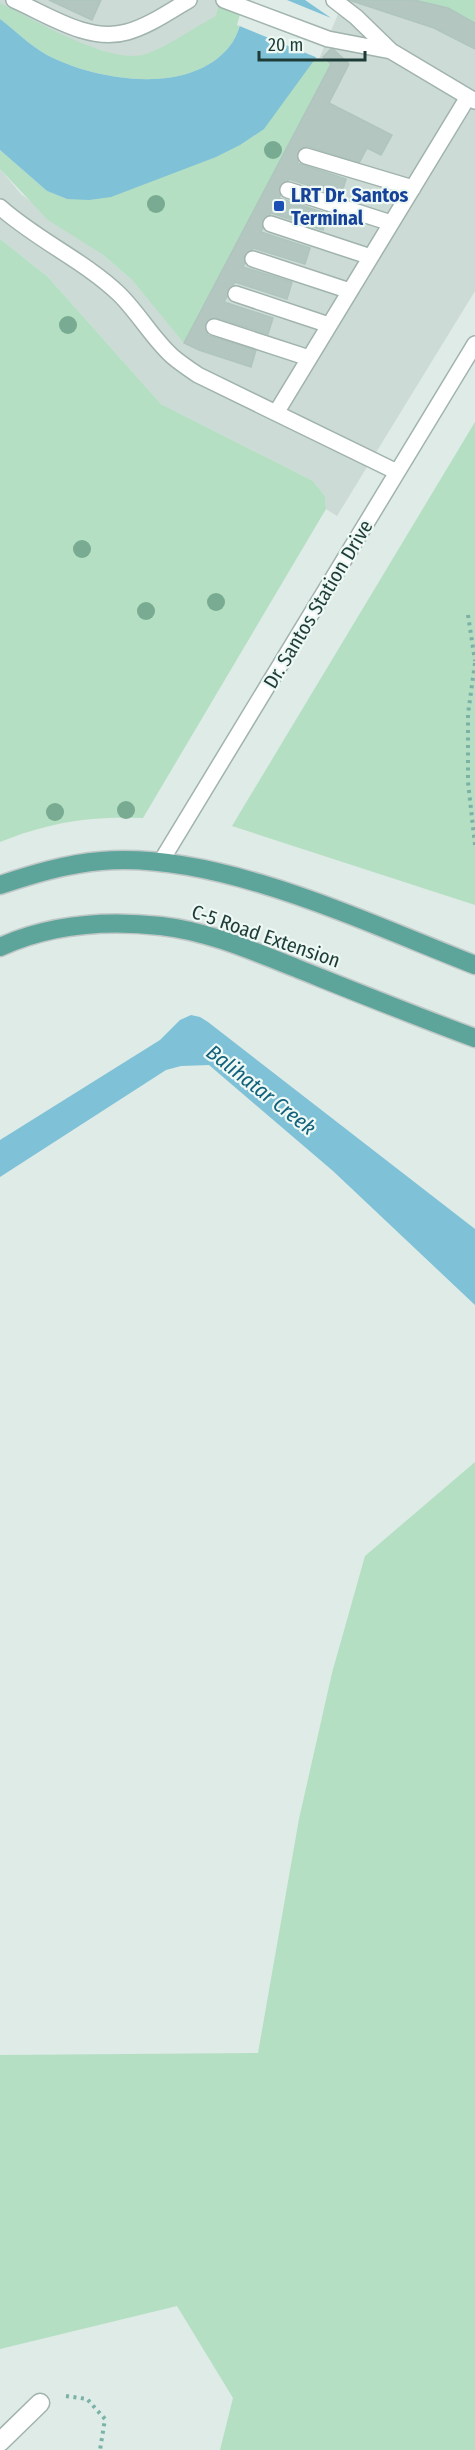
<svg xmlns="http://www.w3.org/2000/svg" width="475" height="2450" viewBox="0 0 475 2450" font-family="'Fira Sans Condensed',sans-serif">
<rect width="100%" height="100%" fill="#deebe6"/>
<path fill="#ccdbd5" d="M0,0H247L187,75L4,22L0,19Z
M344,0H414L448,8L475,23V291L337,516L326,509L325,496L313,481L161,404L47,276L0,239V169L21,194L102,254L132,280L184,342L330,64L319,59Z"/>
<path fill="#b4dfc3" d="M220,0H247C242,16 240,34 229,47C189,96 97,81 47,55C29,45 16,31 0,19V3C33,19 111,66 146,54C167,47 195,27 216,16Z
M414,0H475V23L448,8Z
M315,57L331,64L184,343L132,280L102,254L48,220L0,169V150L47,191L67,199Z
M0,239L47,276L161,404L313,481L325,496L326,509L143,818C90,816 49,822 0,842Z
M475,422V905L232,826Z
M475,1462V2450H220L233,2398L177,2306L0,2349V2055L258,2053L299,1819L332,1673L365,1556Z"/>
<path fill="#7fc1d7" d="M247,0H339L315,59L264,129L240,145L216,157L111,197L89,200L67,199L47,191L0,150V19C16,31 29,45 47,55C97,81 189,96 229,47C240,34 242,16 247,0Z
M191,1015L200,1017L208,1022L475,1229V1305L333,1171L209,1065L181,1066L166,1070L0,1177V1140L160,1040L180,1020Z"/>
<path fill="#deebe6" d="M244,0H287L331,18L305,0H342L318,58L237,25Z"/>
<path fill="#b3c6c0" stroke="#afc5be" stroke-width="1.5" d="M49,0H101L92,20Z
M349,0H414L448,8L475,23V49L434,28Z
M332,48L349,64L329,103L392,135L381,155L367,148L359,163L307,146L297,163L346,179L341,196L289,179L279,198L328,214L323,230L271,213L261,232L310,248L305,264L253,248L243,267L292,282L287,299L235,282L224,302L273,318L268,334L216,318L207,335L256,350L251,367L199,350L184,343L331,64L323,57Z"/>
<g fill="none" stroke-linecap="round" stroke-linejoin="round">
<g stroke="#a1b3ae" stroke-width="18">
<path id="service" d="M14,0C48,15 89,43 127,32C149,26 170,11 189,0
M224,0L328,39L391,51
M334,0L356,17L391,51L475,101
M306,156L413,188
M288,190L391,223
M0,207C37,240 83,260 118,293C138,312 152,338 172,356C180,363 189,369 198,375L397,472
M271,224L371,257
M253,259L350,291
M236,294L329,325
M214,327L309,358
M276,413L468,97
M160,863L475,344"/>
</g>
<g stroke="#a1b3ae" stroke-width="21">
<path id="tertiary" d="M0,2442L40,2403"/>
</g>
<g stroke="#c0c8c7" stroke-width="21">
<path id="primary" d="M0,885C33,874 66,864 101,861C218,851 367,923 475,965
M0,947C50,924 107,920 161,926C207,931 253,951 296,968C356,992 415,1016 475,1038"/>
</g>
<path stroke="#7bb2a6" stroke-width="4" stroke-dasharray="3 4.5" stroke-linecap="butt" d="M468,615L475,661
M475,663L468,714V782L475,845
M66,2396L87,2399L105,2419L100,2450"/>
<use href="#service" stroke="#fff" stroke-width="15"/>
<use href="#tertiary" stroke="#fff" stroke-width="18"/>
<use href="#primary" stroke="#5da59a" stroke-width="18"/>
</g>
<g fill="#78ab91">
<circle cx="273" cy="150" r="9"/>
<circle cx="156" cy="204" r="9"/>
<circle cx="68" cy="325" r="9"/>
<circle cx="82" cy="549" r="9"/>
<circle cx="216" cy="602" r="9"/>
<circle cx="146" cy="611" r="9"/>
<circle cx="126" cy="810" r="9"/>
<circle cx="55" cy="812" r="9"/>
</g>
<rect fill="#1a4fb4" stroke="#eef8f4" stroke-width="2" x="273" y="200" width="12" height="12" rx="3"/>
<g text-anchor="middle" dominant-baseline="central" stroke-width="4.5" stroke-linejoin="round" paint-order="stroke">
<g font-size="20" font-weight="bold" fill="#164399" stroke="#eef8f4" text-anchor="start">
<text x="291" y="195">LRT Dr. Santos<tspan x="291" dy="23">Terminal</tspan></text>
</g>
<g font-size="20" fill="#1e3c37" stroke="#eef8f4">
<text transform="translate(318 604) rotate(-59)">Dr. Santos Station Drive</text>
<text transform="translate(266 936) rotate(19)">C-5 Road Extension</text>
</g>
<g font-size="21" font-style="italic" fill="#12627d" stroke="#eef8f4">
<text transform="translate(261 1090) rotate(38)">Balihatar Creek</text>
</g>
</g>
<path d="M259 51v9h106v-9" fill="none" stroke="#1e3c37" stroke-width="3"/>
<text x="268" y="51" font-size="18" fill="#1e3c37" stroke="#eef8f4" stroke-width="4.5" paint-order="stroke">20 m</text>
</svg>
